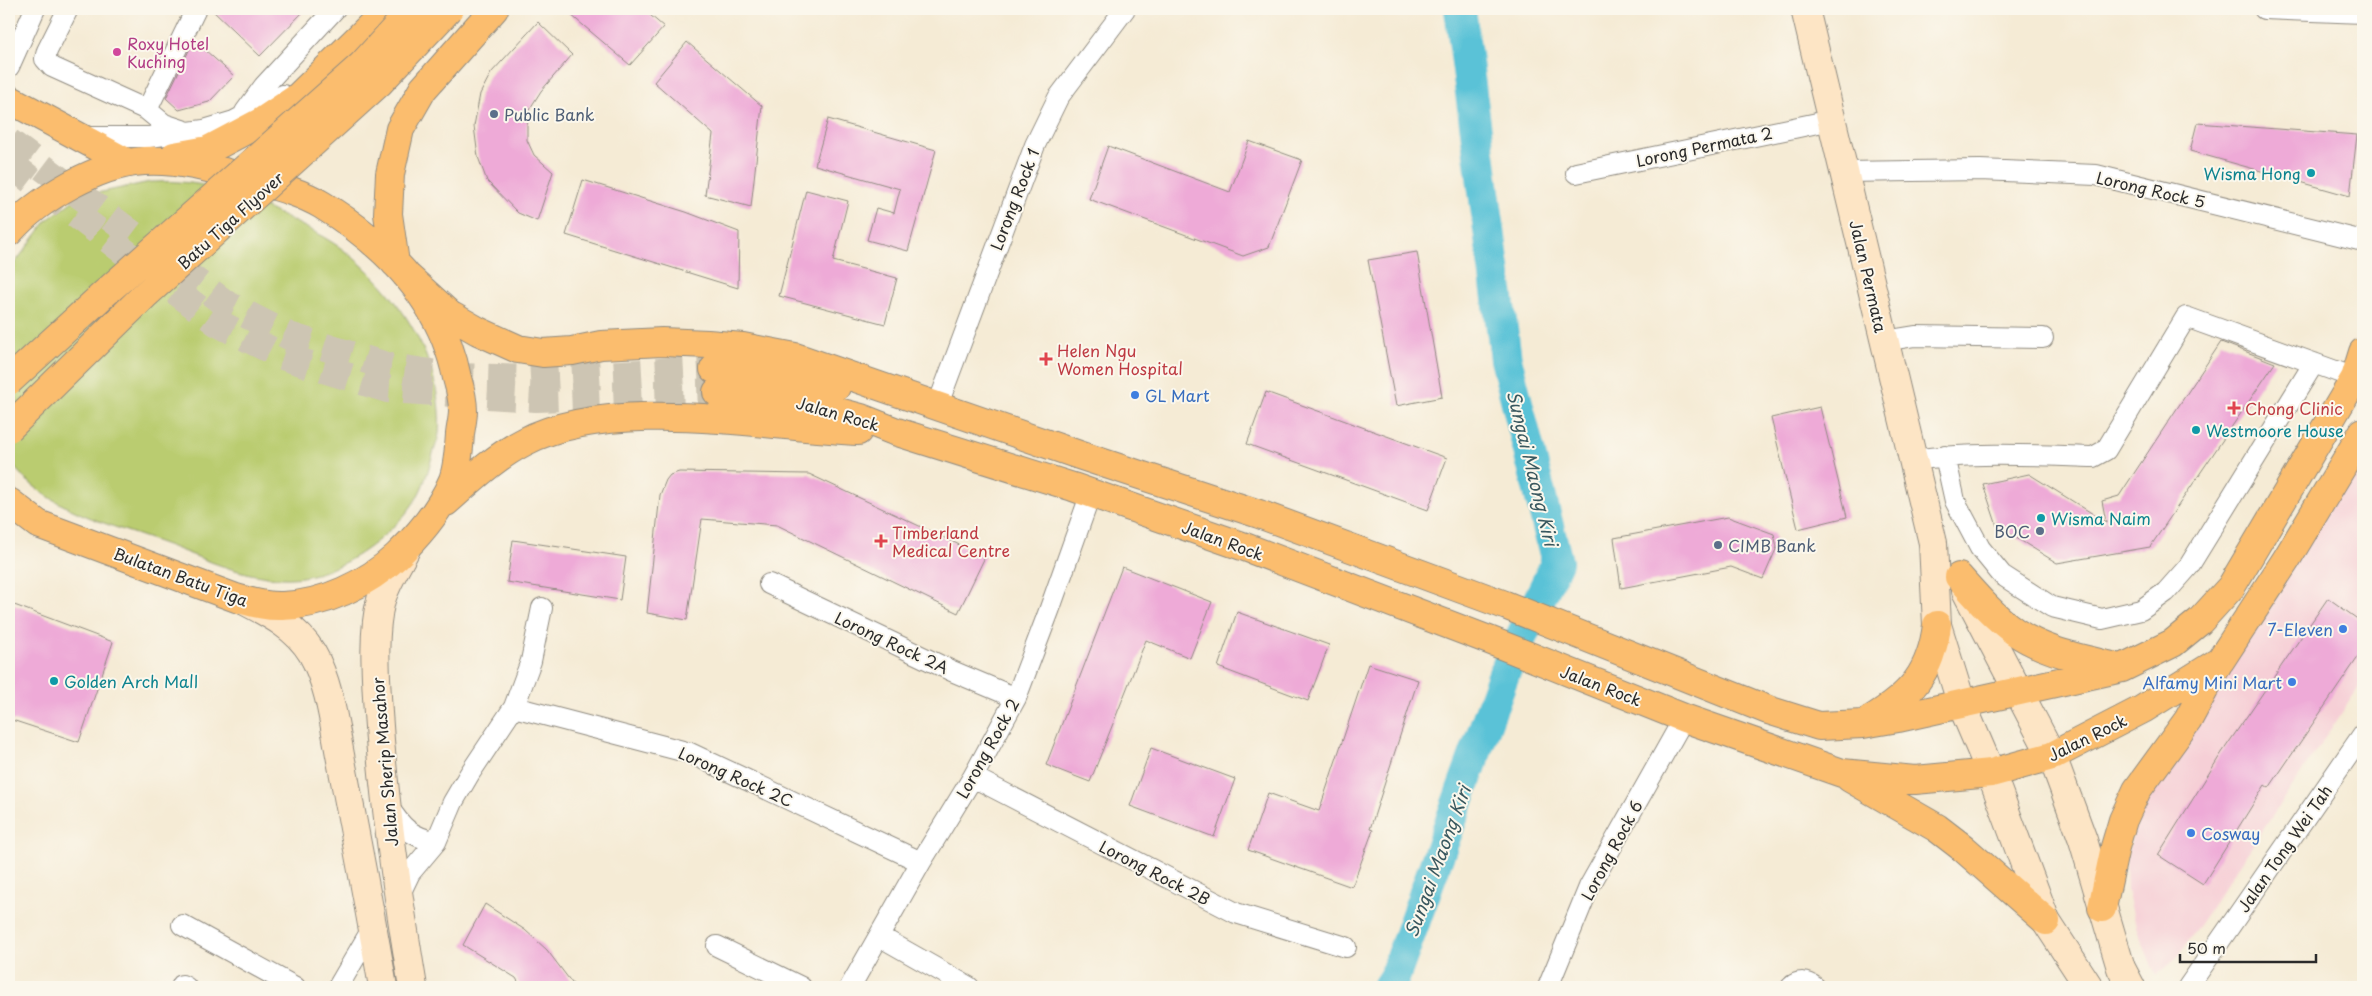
<svg xmlns="http://www.w3.org/2000/svg" width="2372" height="996" viewBox="0 0 2372 996" font-family="'Playpen Sans',sans-serif">
<rect width="100%" height="100%" fill="#fbf7ec"/>
<filter id="ink" filterUnits="userSpaceOnUse"><feTurbulence type="fractalNoise" baseFrequency=".02" numOctaves="2"/><feDisplacementMap in="SourceGraphic" scale="10" xChannelSelector="R" yChannelSelector="G"/><feConvolveMatrix kernelMatrix="1 2 1 2 8 2 1 2 1" color-interpolation-filters="sRGB"/></filter>
<filter id="wash" filterUnits="userSpaceOnUse"><feTurbulence type="fractalNoise" baseFrequency=".0096" numOctaves="4" result="noise"/><feDisplacementMap in="SourceGraphic" scale="20" xChannelSelector="R" yChannelSelector="G"/><feGaussianBlur stdDeviation="1.12" result="paint"/><feColorMatrix in="noise" values="0 0 0 0 0 0 0 0 0 0 0 0 0 0 0 0 0 1.4 0 .05"/><feComposite in="paint" operator="in"/></filter>
<g filter="url(#wash)">
<rect width="100%" height="100%" fill="#f5ebd5"/>
<path fill="#f6cfd6" d="M2363,457V681L2177,958L2156,976L2137,929L2127,891L2126,858L2144,793Z"/>
<path fill="#bacc70" stroke="#727c4e" d="M150,182C159,182 169,181 179,182C215,184 248,198 279,214C303,226 329,238 350,255C402,297 444,364 439,434C438,441 434,449 432,457C422,495 412,511 382,537C356,560 318,580 282,578C242,577 204,559 167,545C113,525 44,510 9,460V271L47,220L78,197Z"/>
<g fill="none" stroke-linecap="round" stroke-linejoin="round">
<path stroke="#5ac2d7" stroke-width="32" d="M1388,987L1394,978L1505,671L1557,562L1506,359L1460,9"/>
</g>
<g id="blocks">
<path fill="#eeaad7" d="M211,9H306L260,56Z
M564,9H643L664,27L630,65Z
M538,22L572,55L541,91L529,110L527,126V140L534,155L553,172L537,221L518,213L487,181L478,157L474,126L480,94L491,73Z
M194,40L234,76L209,102L179,110L166,98Z
M687,42L762,106L751,207L705,195L713,134L654,82Z
M828,119L936,150L908,251L867,240L876,208L894,213L900,189L815,165Z
M2197,123L2357,135L2350,196L2190,151Z
M1249,141L1302,160L1269,247L1243,256L1089,199L1108,146L1230,192Z
M583,180L686,212L739,232L738,288L566,235Z
M806,190L848,201L833,261L897,278L885,324L779,296Z
M1417,252L1442,397L1396,406L1368,260Z
M2221,342L2275,363L2150,547L2057,563L1997,526L1983,484L2029,474L2106,522L2102,501L2119,496Z
M1266,392L1447,458L1428,510L1247,444Z
M1820,407L1847,517L1798,529L1771,418Z
M679,472L809,474L985,557L958,613L777,525L702,519L687,620L647,613L660,495L666,480L670,475Z
M1728,517L1774,534L1777,547L1763,579L1731,567L1621,588L1614,538Z
M513,540L626,557L620,600L507,582Z
M1122,567L1212,602L1190,658L1146,640L1090,782L1046,765Z
M2328,598L2363,623V650L2269,788L2265,785L2203,884L2158,855L2221,754Z
M9,603L113,642L79,742L9,719Z
M1237,612L1329,645L1308,701L1218,667Z
M1368,664L1418,680L1370,829L1373,830L1352,887L1248,850L1268,793L1319,811Z
M1151,748L1235,779L1214,837L1130,806Z
M485,904L525,930L547,950L575,987H521L516,978L463,945Z"/>
</g>
</g>
<g filter="url(#ink)">
<use href="#blocks" fill-opacity="0" stroke="#908b80" stroke-width="1"/>
<g fill="none" stroke-linecap="round" stroke-linejoin="round">
<path stroke="#cdc5b3" stroke-width="28" stroke-dasharray="28 14" stroke-linecap="butt" d="M9,142L226,304L289,336L390,367L458,377L530,379L714,369
M9,163L216,322L282,356L387,389L536,398L717,392"/>
<g stroke="#908b80" stroke-width="22">
<path id="street" d="M68,9L47,51L45,59L52,67L147,110L164,124L185,131
M2264,9L2363,13
M9,67L35,9
M147,110L196,9
M245,112L264,86L335,9
M81,137H149L204,130L234,121L283,95
M1844,172L1980,170L2096,175L2363,241
M1576,173L1832,120
M1884,341L1915,336L2043,338
M937,407L1035,145L1058,98L1125,9
M1945,456L1955,501L1980,548L2002,575L2052,607L2102,619L2141,610L2166,592L2189,566L2314,363
M1913,460C1972,452 2033,455 2093,457L2106,450L2186,317L2355,378
M769,584L952,671L1016,698
M514,707L690,753L921,862
M973,777L1236,913L1346,947
M388,806C402,828 410,836 436,842
M398,898L410,873L436,842L453,802L470,773L514,707L531,661L542,608
M182,925L295,987
M879,936L969,987
M717,946L801,987
M182,985L186,987
M338,987L373,927
M850,987L921,862L973,777L1016,698L1049,611L1091,493
M1548,987L1589,887L1684,718
M1791,987C1798,980 1808,981 1815,987
M2188,987L2363,734"/>
</g>
<g stroke="#908b80" stroke-width="30">
<path id="secondary" d="M1805,9L1933,543L1937,625L1962,705L1991,773L2046,921L2089,987
M406,549C397,566 387,581 381,600C372,633 376,679 378,713C384,805 398,896 413,987
M1966,591L2052,756L2083,840L2121,968L2131,987
M247,602C272,615 297,628 312,653C329,682 334,723 340,755C355,833 370,910 383,987"/>
</g>
<g stroke="#908b80" stroke-width="30">
<path id="primary" d="M174,156L208,150L261,122L297,98L388,9
M9,232C39,198 98,164 144,161C179,159 214,169 246,178C271,185 299,191 322,205C387,245 442,301 457,378C460,388 463,400 463,411C463,418 461,426 460,434C459,449 458,466 453,480C441,509 419,535 397,556C367,584 323,605 282,606C266,607 251,602 236,598L38,524L9,502
M395,263L388,214L390,174L400,129L423,89L494,9
M406,275L450,315L478,331L518,349L543,353L572,351L601,345L662,342L708,344L743,347L795,357L1082,456L1259,514L1505,605L1768,710L1819,726L1863,724L1898,718L2122,668L2173,643L2200,621L2231,587L2355,378L2363,352
M714,369L760,373L836,387
M717,392L790,399L861,418L894,431L1073,487L1245,547L1489,640L1684,718L1842,773L1915,780L1991,773L2052,756L2143,709L2220,661L2286,560L2363,432
M446,502C471,480 495,457 524,442C610,396 763,426 858,431
M1959,577C1976,596 1993,616 2014,631C2044,652 2081,658 2116,667
M1870,720C1911,695 1931,673 1937,625
M1850,778L1937,828L1963,848L2046,921
M2102,908L2115,847L2123,820L2137,790L2188,720L2219,662"/>
</g>
<g stroke="#908b80" stroke-width="30">
<path id="highway" d="M9,99L128,163"/>
</g>
<use href="#street" stroke="#fff" stroke-width="20"/>
<use href="#secondary" stroke="#fde5c5" stroke-width="28"/>
<use href="#primary" stroke="#fbbd6e" stroke-width="28"/>
<use href="#highway" stroke="#fbbd6e" stroke-width="28"/>
<g stroke="#908b80" stroke-width="30" stroke-linecap="butt">
<path id="primary-bridge" d="M9,381L104,294L362,65L413,9
M9,428L144,296L379,83L449,9"/>
</g>
<use href="#primary-bridge" stroke="#fbbd6e" stroke-width="28"/>
</g>
</g>
<circle fill="#d1479c" stroke="#fbf7ec" stroke-width="2" cx="117" cy="52" r="5"/>
<g fill="#5c6f8a" stroke="#fbf7ec" stroke-width="2">
<circle cx="494" cy="114" r="5"/>
<circle cx="2040" cy="531" r="5"/>
<circle cx="1718" cy="545" r="5"/>
</g>
<g fill="#0f9aa8" stroke="#fbf7ec" stroke-width="2">
<circle cx="2311" cy="173" r="5"/>
<circle cx="2196" cy="430" r="5"/>
<circle cx="2041" cy="518" r="5"/>
<circle cx="54" cy="681" r="5"/>
</g>
<g fill="#e0444e" stroke="#fbf7ec" stroke-width="2">
<path d="M1043.5 351.5h5v5h5v5h-5v5h-5v-5h-5v-5h5z"/>
<path d="M2231.5 400.5h5v5h5v5h-5v5h-5v-5h-5v-5h5z"/>
<path d="M878.5 533.5h5v5h5v5h-5v5h-5v-5h-5v-5h5z"/>
</g>
<g fill="#3f7fe0" stroke="#fbf7ec" stroke-width="2">
<circle cx="1135" cy="395" r="5"/>
<circle cx="2343" cy="629" r="5"/>
<circle cx="2292" cy="682" r="5"/>
<circle cx="2191" cy="833" r="5"/>
</g>
<g text-anchor="middle" dominant-baseline="central" stroke-width="4" stroke-linejoin="round" paint-order="stroke">
<g font-size="16" fill="#b23c85" stroke="#fbf7ec" text-anchor="start">
<text x="127" y="43">Roxy Hotel<tspan x="127" dy="18">Kuching</tspan></text>
</g>
<g font-size="16" fill="#4e5e75" stroke="#fbf7ec" text-anchor="start">
<text x="504" y="114">Public Bank</text>
<text x="2030" y="531" text-anchor="end">BOC</text>
<text x="1728" y="545">CIMB Bank</text>
</g>
<g font-size="16" fill="#2b2b2b" stroke="#fbf7ec">
<text transform="translate(1704 146) rotate(-12)">Lorong Permata 2</text>
<text transform="translate(2151 189) rotate(13)">Lorong Rock 5</text>
<text transform="translate(1014 199) rotate(-69)">Lorong Rock 1</text>
<text transform="translate(230 220) rotate(-42)">Batu Tiga Flyover</text>
<text transform="translate(1869 276) rotate(77)">Jalan Permata</text>
<text transform="translate(838 413) rotate(16)">Jalan Rock</text>
<text transform="translate(1223 540) rotate(20)">Jalan Rock</text>
<text transform="translate(181 576) rotate(20)">Bulatan Batu Tiga</text>
<text transform="translate(892 642) rotate(25)">Lorong Rock 2A</text>
<text transform="translate(1601 685) rotate(21)">Jalan Rock</text>
<text transform="translate(2087 737) rotate(-26)">Jalan Rock</text>
<text transform="translate(987 748) rotate(-61)">Lorong Rock 2</text>
<text transform="translate(384 762) rotate(-95)">Jalan Sherip Masahor</text>
<text transform="translate(736 776) rotate(24)">Lorong Rock 2C</text>
<text transform="translate(2284 848) rotate(-55)">Jalan Tong Wei Tah</text>
<text transform="translate(1611 850) rotate(-62)">Lorong Rock 6</text>
<text transform="translate(1155 872) rotate(27)">Lorong Rock 2B</text>
</g>
<g font-size="16" fill="#0d838f" stroke="#fbf7ec" text-anchor="start">
<text x="2301" y="173" text-anchor="end">Wisma Hong</text>
<text x="2206" y="430">Westmoore House</text>
<text x="2051" y="518">Wisma Naim</text>
<text x="64" y="681">Golden Arch Mall</text>
</g>
<g font-size="16" fill="#be3a42" stroke="#fbf7ec" text-anchor="start">
<text x="1057" y="350">Helen Ngu<tspan x="1057" dy="18">Women Hospital</tspan></text>
<text x="2245" y="408">Chong Clinic</text>
<text x="892" y="532">Timberland<tspan x="892" dy="18">Medical Centre</tspan></text>
</g>
<g font-size="16" fill="#366cbe" stroke="#fbf7ec" text-anchor="start">
<text x="1145" y="395">GL Mart</text>
<text x="2333" y="629" text-anchor="end">7-Eleven</text>
<text x="2282" y="682" text-anchor="end">Alfamy Mini Mart</text>
<text x="2201" y="833">Cosway</text>
</g>
<g font-size="18" font-style="italic" fill="#39585f" stroke="#fbf7ec">
<text transform="translate(1533 468) rotate(76)">Sungai Maong Kiri</text>
<text transform="translate(1437 861) rotate(-70)">Sungai Maong Kiri</text>
</g>
</g>
<rect width="2372" height="996" fill="none" stroke="#fbf7ec" stroke-width="30"/>
<path d="M2180 954v8h136v-8" fill="none" stroke="#2b2b2b" stroke-width="2.5"/>
<text x="2187" y="954" font-size="15" fill="#2b2b2b" stroke="#fbf7ec" stroke-width="4" paint-order="stroke">50 m</text>
</svg>
